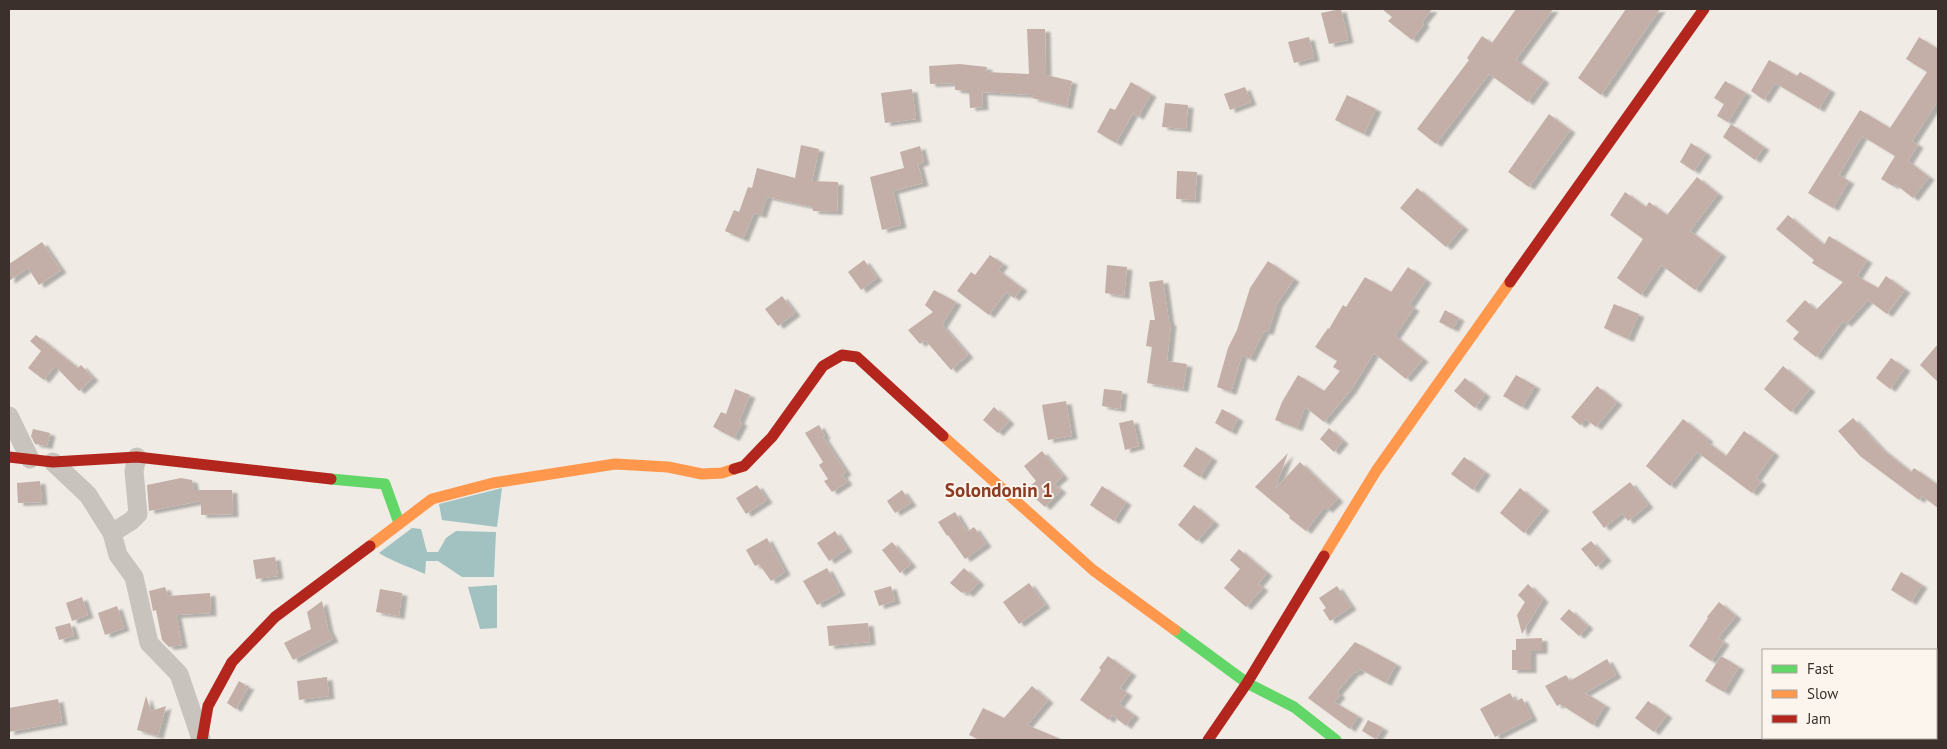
<svg xmlns="http://www.w3.org/2000/svg" width="1947" height="749" viewBox="0 0 1947 749" font-family="'PT Sans',sans-serif">
<defs>
<filter id="shadow"><feDropShadow dx="5.5" dy="3" stdDeviation="1" flood-color="#0004"/></filter>
</defs>
<rect width="100%" height="100%" fill="#f0ebe5"/>
<path fill="#a1c2c1" d="M502,488L497,527L442,520L439,504Z
M412,528L421,529L427,552H438L446,538L456,531L496,532L494,577H462L438,561H426L425,574C410,567 393,562 379,553Z
M497,585V628L480,629L468,587Z"/>
<path fill="#c3afa7" filter="url(#shadow)" d="M1341,9L1348,40L1329,44L1321,13Z
M1382,9H1432L1422,22L1424,24L1412,40L1388,21L1392,17Z
M1516,9H1553L1516,60L1544,80L1528,102L1489,74L1436,144L1417,129L1469,60L1467,58L1482,36L1492,43Z
M1626,9H1660L1601,95L1578,78Z
M1027,29H1045L1046,75L1072,81L1067,106L1032,98L1033,95L982,92L983,107L970,108L969,91L955,90V83L930,84L929,66L960,64L987,67L986,72L1029,74Z
M1309,37L1314,58L1294,63L1288,42Z
M1919,37L1938,49V101L1912,141L1918,145L1908,161L1929,177L1913,198L1895,184L1893,186L1881,179L1895,156L1862,136L1839,175L1849,181L1833,208L1808,193L1860,110L1890,128L1927,72L1906,59Z
M1769,60L1797,76L1800,72L1830,90L1819,109L1775,83L1764,100L1751,91Z
M1725,81L1746,93L1728,122L1717,116L1724,104L1714,98Z
M1131,82L1151,94L1138,117L1133,113L1116,143L1097,132L1110,108L1115,110Z
M1245,87L1251,102L1230,110L1224,94Z
M912,89L916,119L885,123L881,93Z
M1347,95L1376,109L1364,134L1335,120Z
M1165,103L1188,105L1186,129L1162,127Z
M1549,114L1570,130L1529,187L1508,172Z
M1731,124L1764,147L1755,160L1723,137Z
M1691,143L1706,153L1694,171L1680,162Z
M801,145L819,149L812,181L838,182L837,212L813,211V207L767,197L761,215L754,213L743,239L725,231L734,210L739,212L748,187L752,188L757,168L795,178Z
M920,146L924,162L918,164L923,183L893,191L901,225L882,230L870,177L904,168L900,152Z
M1177,171L1197,172L1195,200L1176,199Z
M1697,177L1718,194L1690,231L1721,254L1695,290L1661,265L1641,295L1617,278L1643,239L1610,215L1625,192L1646,207L1649,202L1667,215Z
M1417,188L1463,227L1446,247L1400,208Z
M1788,215L1824,245L1829,236L1867,260L1857,276L1878,288L1886,276L1905,290L1887,314L1868,300L1846,324L1843,321L1816,357L1793,339L1799,332L1786,321L1805,300L1816,310L1843,282L1812,263L1814,260L1776,229Z
M42,242L61,270L39,285L28,268L9,281V264Z
M990,255L1003,264L998,270L1022,288L1014,298L1006,292L989,315L957,291L971,272L975,275Z
M864,260L877,278L861,290L848,272Z
M1268,261L1294,279L1277,304L1268,332L1264,331L1250,359L1242,355L1231,392L1217,387L1228,348L1237,330L1250,288Z
M1107,265L1127,267L1124,296L1105,293Z
M1408,267L1426,280L1409,305L1414,308L1395,336L1423,359L1406,379L1374,353L1351,390L1324,422L1305,407L1297,428L1275,420L1282,402L1298,375L1324,391L1340,371L1333,367L1337,361L1315,347L1328,328L1329,329L1343,305L1346,307L1365,277L1391,292Z
M1163,280L1169,322L1171,323L1167,361L1187,364L1183,389L1147,383L1152,347L1146,346L1150,320H1155L1149,282Z
M934,290L956,302L942,325L968,355L951,370L925,340L920,344L908,330L933,312L925,305Z
M782,296L795,313L778,326L765,309Z
M1614,304L1639,314L1628,339L1604,328Z
M1445,310L1459,318L1453,329L1439,322Z
M36,335L78,368L81,365L93,378L79,391L55,366L44,380L28,368L41,351L30,341Z
M1938,344V382L1920,365Z
M1891,358L1905,368L1890,389L1876,378Z
M1783,366L1810,389L1791,412L1764,389Z
M1516,375L1535,386L1522,407L1503,396Z
M1465,378L1485,394L1475,408L1454,391Z
M1597,386L1617,402L1596,427L1586,419L1580,425L1571,417Z
M735,389L750,395L739,421L742,423L734,438L713,427L721,412L726,414Z
M1104,389L1122,391L1120,409L1102,406Z
M1066,401L1072,436L1048,440L1042,405Z
M994,407L1009,421L998,433L983,420Z
M1222,409L1238,418L1231,432L1215,423Z
M1853,418L1881,448L1911,472L1914,468L1938,485V508L1922,496L1919,500L1860,456L1838,431Z
M1683,419L1708,439L1706,441L1726,456L1744,431L1774,453L1756,478L1761,482L1752,493L1697,452L1670,486L1646,466Z
M1133,420L1139,446L1125,450L1119,423Z
M819,425L825,436L823,437L846,472L842,475L847,482L832,492L824,481L828,479L819,465L823,462L805,433Z
M1329,428L1343,441L1334,452L1320,439Z
M33,429L50,433L47,446L35,444L31,436Z
M1196,447L1212,458L1200,477L1183,466Z
M1042,451L1063,476L1054,484L1061,490L1045,507L1026,490L1036,481L1024,466Z
M1288,453L1275,489L1300,462L1338,499L1327,510L1324,507L1306,531L1289,518L1290,516L1255,487Z
M1464,457L1485,472L1473,490L1451,474Z
M181,478L192,480L194,490H232L233,514L201,515V501L149,511L147,485Z
M40,481L42,502L18,503L17,483Z
M1630,482L1648,505L1628,521L1622,513L1604,528L1592,512Z
M757,485L767,500L746,514L736,498Z
M1102,486L1126,502L1114,521L1090,505Z
M1520,488L1544,508L1524,533L1500,513Z
M902,490L911,503L895,513L887,501Z
M1194,505L1214,522L1197,541L1178,525Z
M955,512L967,532L974,527L986,544L965,559L948,535L947,536L938,522Z
M835,531L847,549L829,561L817,543Z
M767,538L785,572L771,581L759,564L755,566L746,550Z
M1591,541L1606,558L1596,567L1581,549Z
M892,542L911,564L900,573L882,550Z
M1239,549L1267,573L1258,584L1263,588L1246,607L1224,588L1240,569L1230,560Z
M275,557L278,576L256,579L253,560Z
M827,568L840,592L817,605L803,581Z
M964,568L979,582L968,594L964,591L962,593L950,583Z
M1901,572L1922,585L1911,602L1891,590Z
M1029,583L1045,605L1019,624L1003,602Z
M1528,584L1543,599L1522,634L1517,615L1525,602L1518,595Z
M891,586L895,601L879,606L874,591Z
M1337,586L1351,607L1330,621L1323,610L1326,608L1319,598Z
M165,587L168,596L210,593L211,613L176,615L182,645L169,647L162,640L156,610L153,611L149,591Z
M380,589L402,593L399,616L376,612Z
M82,597L88,615L72,621L66,603Z
M322,601L328,629L333,639L293,660L284,643L311,629L307,612Z
M1719,602L1736,616L1718,638L1724,642L1711,661L1689,646L1708,618L1707,617Z
M117,606L124,628L105,635L98,613Z
M1569,609L1588,626L1579,636L1560,619Z
M70,623L74,636L59,640L55,627Z
M868,623L870,642L829,646L827,626Z
M1542,638V651H1531V670H1512V650H1516V639Z
M1355,642L1396,664L1386,683L1360,669L1356,673L1354,672L1337,692L1340,695L1334,702L1358,716L1350,729L1308,698Z
M1108,656L1131,673L1120,688L1127,693L1119,704L1134,715L1126,726L1112,715L1109,720L1080,700L1101,670L1099,668Z
M1721,656L1739,667L1724,692L1705,681Z
M1607,659L1616,675L1585,693L1605,705L1593,725L1560,704L1557,706L1545,686L1566,675L1570,681Z
M327,677L329,696L299,700L297,681Z
M239,681L246,685L243,686H249L236,709L227,703Z
M1032,686L1048,700L1027,725L1063,740H980L969,735L983,708L1004,718Z
M1510,693L1515,702L1522,698L1532,718L1495,737L1480,709Z
M146,696L151,711L166,706L158,736L137,730Z
M58,699L62,722L9,732V708Z
M1648,701L1667,715L1654,732L1635,718Z
M1368,720L1383,728L1376,739L1362,731Z"/>
<g fill="none" stroke-linecap="round" stroke-linejoin="round">
<path stroke="#c9c3be" stroke-width="19" d="M9,416L30,459
M53,462L88,495L112,533L118,555L134,577L149,643L179,674L201,739
M112,533L131,521L138,514L134,471L137,457"/>
<path stroke="#63d668" stroke-width="11" d="M331,479L385,484L399,523
M1175,630L1247,683L1294,707L1336,740"/>
<path stroke="#ff974d" stroke-width="11" d="M943,436L1093,570L1175,630
M370,546L432,499L493,483L615,464L668,467L702,474L722,473L734,469
M1324,556L1376,471L1510,282"/>
<path stroke="#b3261e" stroke-width="11" d="M1510,282L1704,9
M9,457L53,462L137,457L331,479
M734,469L744,466L772,437L823,366L842,355L857,357L943,436
M202,740L208,706L232,662L275,617L370,546
M1208,740L1247,683L1324,556"/>
</g>
<g text-anchor="middle" dominant-baseline="central" stroke-width="4" stroke-linejoin="round" paint-order="stroke">
<g font-size="19" font-weight="bold" fill="#8c3b22" stroke="#fbf5ee">
<text x="999" y="490">Solondonin 1</text>
</g>
</g>
<rect width="1947" height="749" fill="none" stroke="#3b302b" stroke-width="20"/>
<rect x="1762" y="649" width="175" height="90" fill="#fbf5ee" stroke="#aea6a0"/>
<rect x="1772" y="665" width="25" height="8" fill="#63d668" stroke="#aea6a0"/>
<text x="1807" y="674" font-size="15" fill="#3b302b">Fast</text>
<rect x="1772" y="690" width="25" height="8" fill="#ff974d" stroke="#aea6a0"/>
<text x="1807" y="699" font-size="15" fill="#3b302b">Slow</text>
<rect x="1772" y="715" width="25" height="8" fill="#b3261e" stroke="#aea6a0"/>
<text x="1807" y="724" font-size="15" fill="#3b302b">Jam</text>
</svg>
